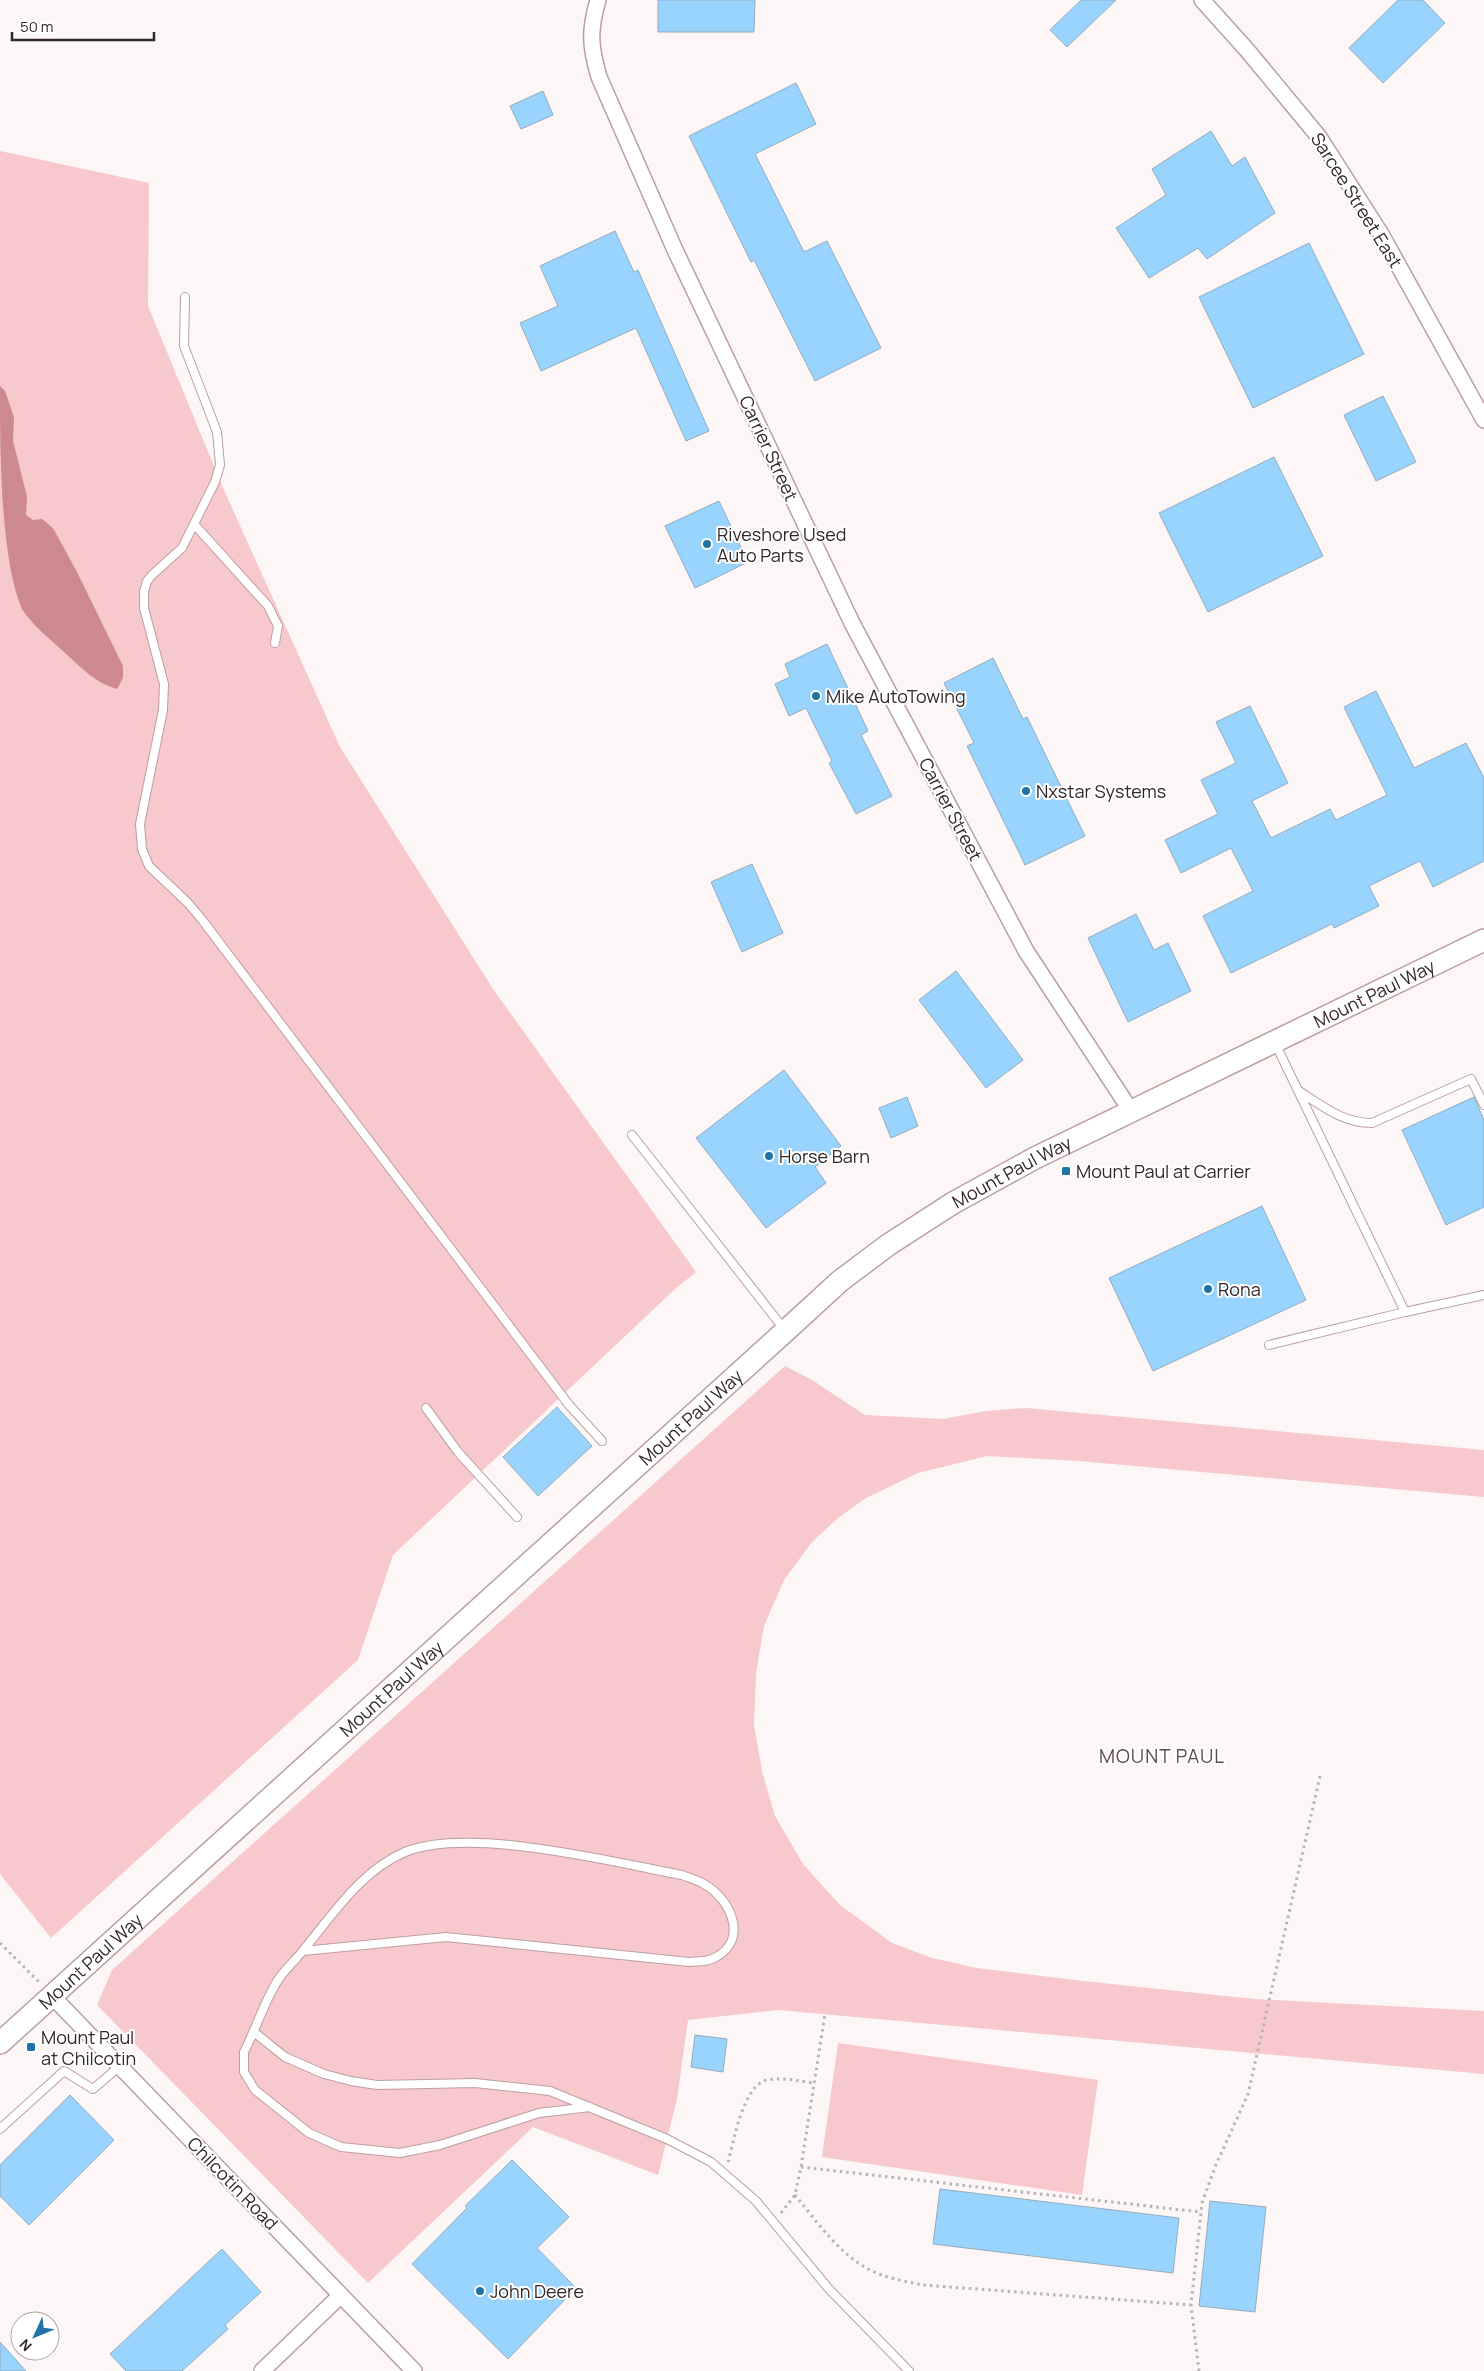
<svg xmlns="http://www.w3.org/2000/svg" width="1484" height="2371" viewBox="0 0 1484 2371" font-family="Manrope,sans-serif">
<rect width="100%" height="100%" fill="#fcf6f6"/>
<path fill="#f7c9cc" d="M0,151L149,183L148,306L223,488L340,747L493,989L696,1272L674,1290L393,1555L358,1660L51,1938L0,1874Z
M785,1366L812,1380L865,1415L943,1419L986,1411L1026,1408L1484,1450V1497L1079,1461L987,1456L918,1473L866,1498L838,1518L812,1542L784,1580L764,1626L756,1673L754,1725L762,1771L775,1816L803,1864L840,1905L892,1943L932,1958L977,1968L1083,1981L1254,1999L1484,2011V2074L778,2010L688,2020L677,2099L658,2175L533,2127L368,2283L97,2005L112,1970Z
M838,2043L1098,2080L1082,2195L822,2157Z"/>
<path fill="#cd8990" d="M0,386L5,391L14,417L13,441L27,497L26,515L33,520L42,519L53,528L77,572L123,666V678L117,689C94,682 83,669 65,653C50,639 33,626 22,609C0,558 0,446 0,386Z"/>
<path fill="#99d4fe" stroke="#94abbc" d="M658,0H755L754,32H658Z
M1081,0H1116L1067,47L1050,30Z
M1398,0H1423L1445,23L1383,83L1349,48Z
M796,83L816,124L755,154L804,252L827,241L881,348L815,381L754,260L751,262L689,136Z
M543,91L553,115L521,129L510,106Z
M1211,131L1232,166L1245,157L1275,213L1207,259L1198,248L1149,278L1116,228L1166,195L1152,169Z
M615,231L634,272L638,270L709,431L686,441L636,328L541,371L520,323L558,306L540,266Z
M1309,243L1364,354L1253,408L1199,297Z
M1383,396L1416,462L1376,481L1344,415Z
M1274,457L1323,556L1208,612L1159,513Z
M719,501L748,562L695,588L665,526Z
M827,644L868,731L861,735L892,796L856,814L829,763L832,761L806,708L789,716L775,684L790,677L785,664Z
M993,658L1023,719L1027,717L1085,836L1025,865L967,746L974,743L944,683Z
M1376,691L1414,768L1466,743L1484,778V861L1433,887L1420,861L1369,886L1379,906L1334,928L1332,924L1231,973L1203,916L1253,891L1231,848L1181,873L1165,840L1218,814L1201,780L1236,763L1216,722L1250,706L1288,783L1252,801L1271,838L1330,809L1336,820L1387,795L1344,707Z
M752,864L783,933L742,952L711,882Z
M1136,914L1154,950L1168,943L1191,991L1128,1022L1088,938Z
M956,971L1023,1060L986,1088L919,1000Z
M784,1070L841,1146L815,1167L826,1183L766,1228L696,1138Z
M907,1097L918,1126L891,1138L879,1108Z
M1474,1097L1484,1120V1207L1446,1225L1402,1130Z
M1262,1206L1306,1300L1153,1371L1109,1278Z
M557,1407L592,1446L538,1496L503,1457Z
M695,2035L727,2039L723,2072L691,2067Z
M70,2095L114,2140L29,2225L0,2196V2165Z
M512,2160L569,2217L537,2248L576,2288L508,2359L412,2264L467,2208L465,2206Z
M940,2189L1179,2218L1173,2273L933,2244Z
M1210,2201L1266,2207L1255,2312L1199,2306Z
M222,2249L261,2292L225,2325L228,2329L182,2371H126L110,2354Z
M0,2342L26,2371H0Z"/>
<g fill="none" stroke-linecap="round" stroke-linejoin="round">
<g stroke="#bc9ea0" stroke-width="10">
<path id="lane" d="M185,297L184,346L217,432L220,465L215,482L182,548L152,575L147,581L144,592V608L164,684L163,710L140,824L142,849L149,866L188,903L203,921L569,1405L602,1441
M194,524L268,606L278,626L275,643
M1299,1091C1322,1106 1343,1123 1372,1123L1471,1079L1484,1105
M632,1135L784,1329
M1405,1312L1484,1295
M1269,1345L1405,1312L1275,1043
M426,1408L458,1452L517,1517
M303,1951L446,1937L689,1962C696,1961 705,1962 712,1959C750,1942 732,1900 704,1884C697,1880 689,1878 682,1875C612,1862 470,1826 405,1852C362,1870 334,1913 305,1948C297,1959 285,1969 278,1980C264,2002 256,2029 244,2052V2072L255,2090L309,2133L341,2147L400,2153L440,2145L539,2113L590,2107
M254,2032L285,2057L324,2074L351,2081L377,2085L475,2083L550,2091L667,2139L711,2162L756,2201L829,2289L909,2371
M0,2129L64,2071L93,2089L120,2066"/>
</g>
<g stroke="#bc9ea0" stroke-width="18">
<path id="street" d="M598,0C589,31 590,46 599,77L675,250L852,623L1026,951L1131,1111
M1202,0L1247,50L1319,137L1381,234L1484,420
M51,1995L414,2371
M262,2371L341,2295"/>
</g>
<g stroke="#bc9ea0" stroke-width="24">
<g id="secondary">
<path id="s1" d="M0,2043L791,1326L840,1281L888,1245L953,1203L1035,1158L1484,940"/>
</g>
</g>
<path stroke="#b9b2b2" stroke-width="3" stroke-dasharray="2.5 4" stroke-linecap="butt" d="M0,1943L39,1982
M728,2162C734,2141 743,2085 767,2080C783,2077 798,2081 814,2083
M801,2167L1201,2212
M795,2195C819,2224 844,2262 882,2275C895,2280 910,2282 923,2285L1191,2305
M781,2213L795,2195L801,2167L825,2014
M1199,2371L1191,2305L1202,2203L1215,2167L1248,2094L1320,1776"/>
<use href="#lane" stroke="#fff" stroke-width="8"/>
<use href="#street" stroke="#fff" stroke-width="15"/>
<use href="#secondary" stroke="#fff" stroke-width="21"/>
</g>
<g fill="#2073a4" stroke="#fff" stroke-width="2">
<circle cx="707" cy="544" r="5"/>
<circle cx="816" cy="696" r="5"/>
<circle cx="1026" cy="791" r="5"/>
<circle cx="769" cy="1156" r="5"/>
<rect x="1061" y="1166" width="10" height="10" rx="2.5"/>
<circle cx="1208" cy="1289" r="5"/>
<rect x="26" y="2042" width="10" height="10" rx="2.5"/>
<circle cx="480" cy="2291" r="5"/>
</g>
<g text-anchor="middle" dominant-baseline="central" stroke-width="4" stroke-linejoin="round" paint-order="stroke">
<g font-size="18" fill="#322627" stroke="#fff">
<text transform="translate(1357 200) rotate(58)">Sarcee Street East</text>
<text transform="translate(769 448) rotate(65)">Carrier Street</text>
<text transform="translate(951 809) rotate(62)">Carrier Street</text>
<text stroke="none"><textPath href="#s1" startOffset="1742">Mount Paul Way</textPath></text>
<text stroke="none"><textPath href="#s1" startOffset="1338">Mount Paul Way</textPath></text>
<text stroke="none"><textPath href="#s1" startOffset="932">Mount Paul Way</textPath></text>
<text stroke="none"><textPath href="#s1" startOffset="528">Mount Paul Way</textPath></text>
<text stroke="none"><textPath href="#s1" startOffset="122">Mount Paul Way</textPath></text>
<text transform="translate(233 2183) rotate(46)">Chilcotin Road</text>
</g>
<g font-size="18" fill="#322627" stroke="#fff" text-anchor="start">
<text x="717" y="534">Riveshore Used<tspan x="717" dy="21">Auto Parts</tspan></text>
<text x="826" y="696">Mike AutoTowing</text>
<text x="1036" y="791">Nxstar Systems</text>
<text x="779" y="1156">Horse Barn</text>
<text x="1076" y="1171">Mount Paul at Carrier</text>
<text x="1218" y="1289">Rona</text>
<text x="41" y="2037">Mount Paul<tspan x="41" dy="21">at Chilcotin</tspan></text>
<text x="490" y="2291">John Deere</text>
</g>
<g font-size="19" letter-spacing="1" fill="#63494b" stroke="#fff">
<text x="1162" y="1756">MOUNT PAUL</text>
</g>
</g>
<g transform="translate(35 2336) rotate(226)"><circle r="24" fill="#ffffff" stroke="#ada8a9"/>
<path d="M0-4L9 19L0 12L-9 19Z" fill="#2073a4"/>
<text y="-8" font-size="14" font-weight="bold" text-anchor="middle" fill="#322627">N</text>
</g>
<path d="M12 32v8h142v-8" fill="none" stroke="#322627" stroke-width="2.5"/>
<text x="20" y="32" font-size="15" fill="#322627" stroke="#ffffff" stroke-width="4" paint-order="stroke">50 m</text>
</svg>
